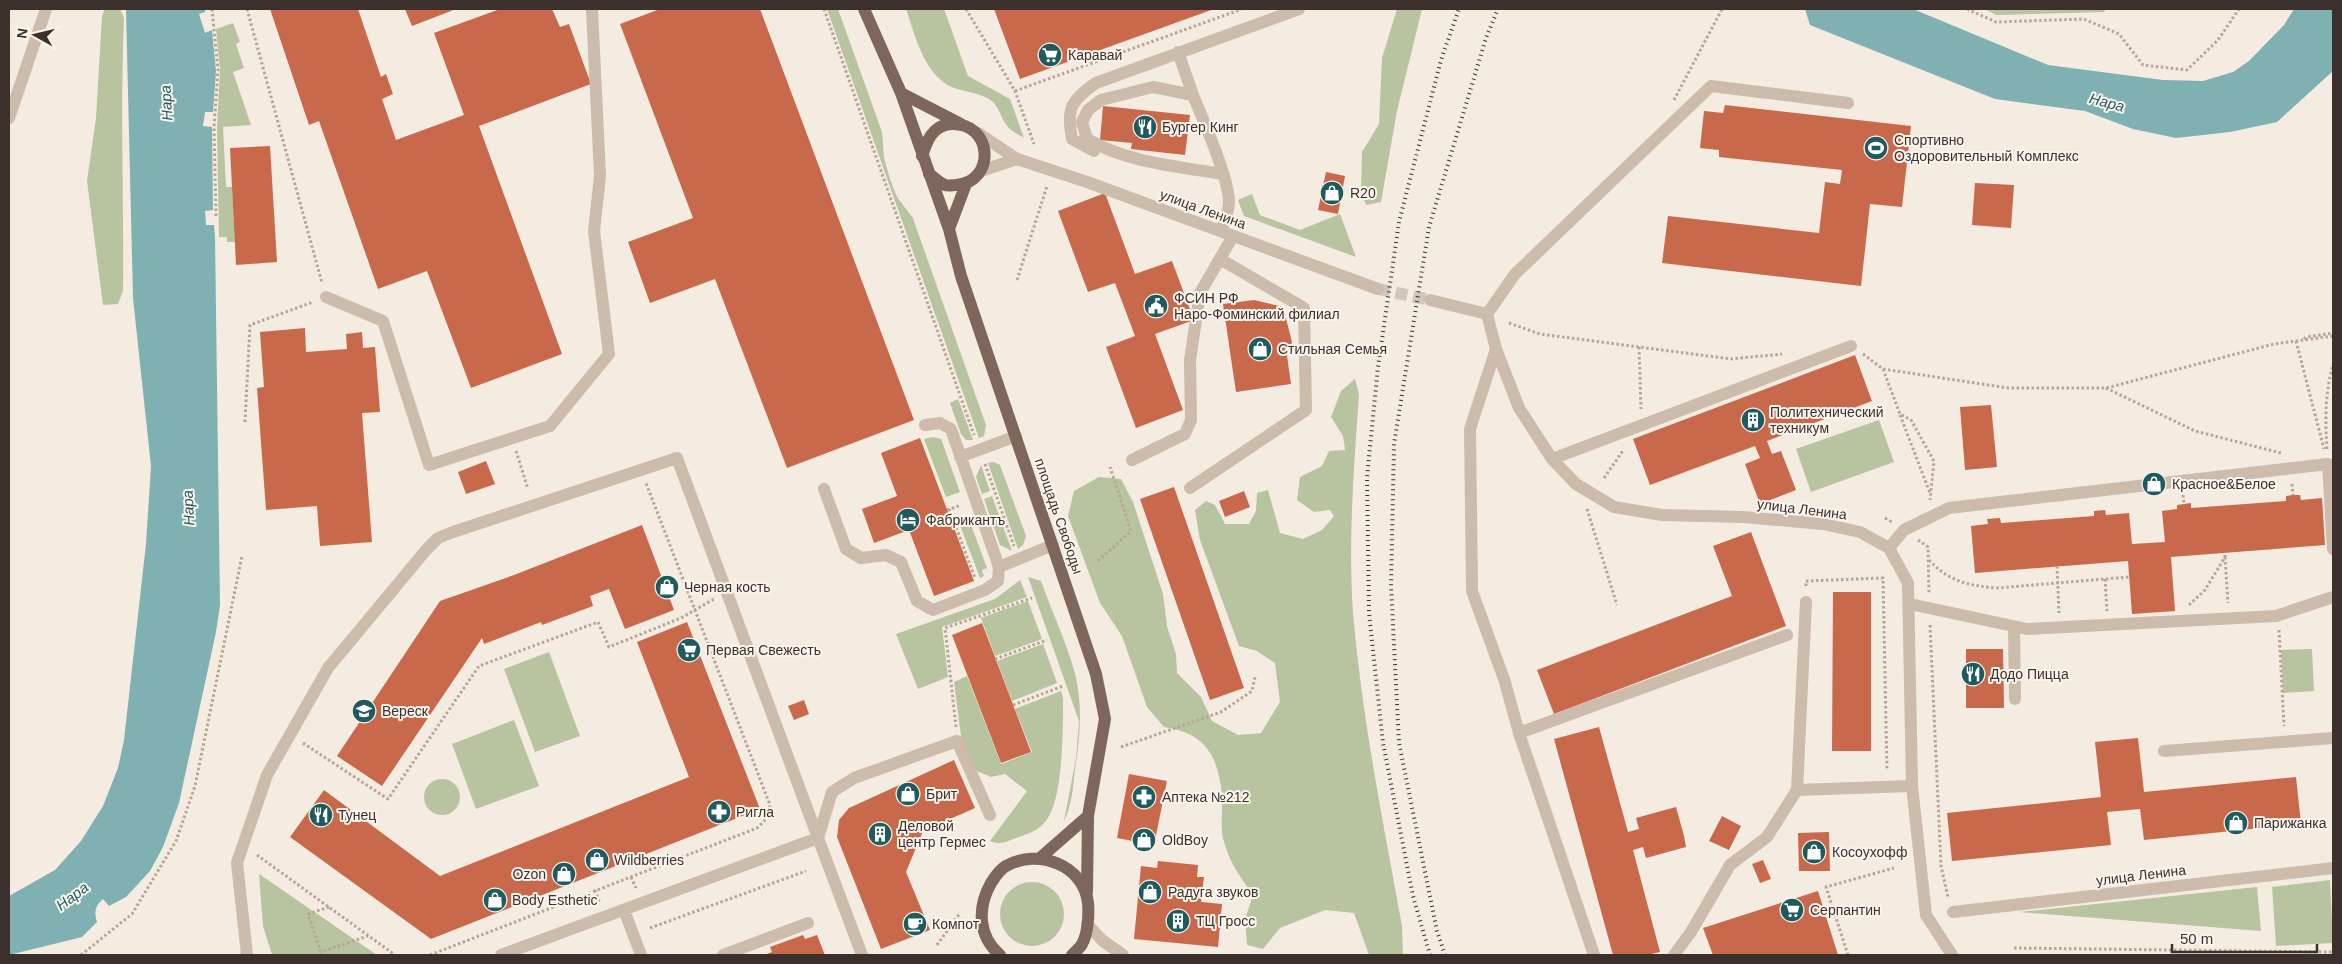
<svg xmlns="http://www.w3.org/2000/svg" width="2342" height="964" viewBox="0 0 2342 964" font-family="Arial,sans-serif">
<rect width="100%" height="100%" fill="#f4ebe1"/>
<path fill="#b8c4a0" d="M105,9H120L124,18C120,109 124,200 123,291L118,304L103,305L87,181L96,118L102,16Z
M827,9H838L882,132L884,158L890,179L897,197L913,218L916,227L986,425L984,436L979,438Z
M906,9H944L968,76L1010,99L1024,138C1020,135 1012,132 1008,127C1000,118 1000,106 989,99C977,92 964,92 952,87C924,75 915,35 906,9Z
M1397,9H1422L1397,111L1381,202L1366,205L1361,191L1362,152L1379,124L1382,58Z
M1985,9H2106L2104,12L1996,15Z
M233,23L240,42L236,44L244,68L233,72L251,125L223,127L226,187H232L235,242H227V237H219L217,127L220,69L216,29Z
M1252,194L1260,215L1300,230L1340,214L1356,257L1244,216L1238,200Z
M1355,379L1359,394C1354,466 1348,540 1353,613C1362,718 1383,822 1402,926L1403,955H1369L1354,913L1325,910L1280,928L1263,949L1247,945L1245,919L1253,895C1240,877 1228,860 1223,838C1220,824 1223,809 1222,795C1218,755 1205,733 1164,727L1147,707L1122,636L1100,603L1068,516L1074,491L1099,477L1121,479L1133,502L1163,594L1167,626L1176,654L1177,673L1201,697L1212,721L1238,735L1261,733L1280,702L1275,663L1257,651L1239,646L1200,540L1195,510L1206,501L1215,505L1225,524H1249L1256,511L1257,493L1268,490L1280,533L1303,539L1322,530L1334,516L1330,510L1314,512L1297,500L1300,477L1322,466L1329,451L1345,450L1343,436L1331,417L1341,391Z
M958,399L973,440H966L961,434L950,403Z
M1879,420L1894,462L1811,492L1796,449Z
M933,437L941,439L960,492L946,497L924,439Z
M994,462L1000,465L1026,536L1023,545L1018,549L988,463Z
M981,465L990,491L982,494L976,477Z
M992,496L1012,551L1000,545L984,499Z
M968,517L987,568L982,570L984,576L980,578L958,520Z
M1028,577L1041,581C1052,612 1067,643 1075,674C1083,705 1080,738 1075,769C1073,787 1072,805 1064,821L1076,758L1079,721Z
M1020,580L1027,597L942,627L948,677L918,689L896,634L995,599Z
M1028,601L1042,639L995,656L981,618Z
M1043,644L1057,683L1012,701L997,661Z
M2312,649L2314,691L2283,693L2281,650Z
M549,652L580,736L535,752L504,669Z
M967,676L1001,764L1032,752L1015,709L1061,691L1063,699C1063,729 1063,792 1049,816C1042,829 1031,833 1019,837C1007,841 1002,846 990,841L1027,791L1005,774L991,777L974,770L961,736L954,682Z
M514,720L539,786L476,809L452,744Z
M424 797a18 18 0 1 1 36 0a18 18 0 1 1-36 0Z
M259,874L377,955H272L263,926Z
M2330,880L2333,943L2276,946L2272,887Z
M1000 914a32 32 0 1 1 64 0a32 32 0 1 1-64 0Z
M2257,887L2261,931L2019,912Z"/>
<path fill="#7fb0b2" d="M126,9H205V12L199,14L205,33L212,30L216,71L213,112H205L203,126L212,127L213,210L205,211L206,225H214L215,237L220,605L216,632L179,803L163,847L150,871L126,897L109,906L103,899C95,906 94,912 97,922L82,937L9,955V896L55,870L81,841L103,806L118,768L124,740L146,544L151,466L133,298Z
M1805,9H1913L2048,65L2163,80L2203,81L2233,72L2249,61L2284,25L2294,9H2333V71L2277,122L2230,132L2176,138L2133,129L2085,111L1995,99L1810,25Z"/>
<path fill="#c8694b" d="M270,9H358L381,77L386,74L393,94L382,99L396,140L464,115L434,33L500,9H552L560,27L569,24L591,84L479,126L562,354L471,388L427,271L378,289L319,121L309,125Z
M405,9H456L412,26Z
M660,9H760L914,420L787,468L715,279L650,303L628,242L693,218L620,24Z
M994,9H1214L1020,79Z
M1725,105L1911,126L1902,207L1870,204L1861,286L1662,263L1668,216L1819,233L1825,182L1840,184L1842,170L1719,157V150L1700,148L1704,111L1723,113Z
M1103,106L1190,115L1185,155L1131,149L1132,143L1100,140Z
M270,146L277,262L236,265L230,148Z
M1326,172L1345,176L1338,214L1318,210Z
M1975,183L2014,185L2011,228L1972,225Z
M1105,193L1135,274L1172,261L1194,320L1155,334L1183,410L1136,428L1106,347L1135,336L1115,283L1088,292L1058,211Z
M1254,300L1283,307L1292,342L1287,356L1291,384L1236,392L1223,304Z
M305,328L306,352L347,349L346,334L362,332L363,348L375,347L380,412L362,413L372,542L320,546L317,506L266,510L257,388L264,387L260,332Z
M1855,355L1872,401L1767,441L1772,454L1781,451L1796,490L1760,504L1745,464L1760,458L1755,446L1650,485L1633,439Z
M1991,405L1997,467L1965,470L1960,407Z
M920,438L974,581L934,596L909,530L874,543L862,509L897,496L881,453Z
M486,461L495,484L466,494L458,472Z
M1174,487L1244,688L1210,700L1140,499Z
M1244,491L1250,507L1225,517L1219,501Z
M2293,495H2300L2301,500L2322,498L2325,545L2171,557L2175,611L2132,614L2128,561L1975,573L1971,526L1988,524L1987,519L2000,518L2001,523L2094,516V511L2105,510L2106,515L2129,513L2132,544L2165,542L2162,511L2177,509V505L2191,503V508L2286,501V496Z
M642,525L674,610L625,629L609,589L590,596L593,606L542,625L541,622L484,644L482,638L382,786L337,756L440,601L514,575Z
M1751,532L1786,626L1554,714L1537,670L1732,596L1713,546Z
M1833,592H1871V751H1832Z
M687,622L760,809L431,939L290,837L324,790L440,876L689,777L637,642Z
M982,623L1031,752L1001,763L952,635Z
M1966,649H2003L2004,708H1966Z
M804,700L809,714L794,720L788,706Z
M1599,727L1628,832L1639,829L1636,818L1676,807L1684,836L1686,847L1646,858L1643,847L1633,850L1660,952L1647,955H1613L1554,739Z
M2138,738L2144,792L2296,777L2301,824L2144,840L2140,809L2107,812L2111,845L1952,861L1947,813L2101,797L2095,742Z
M954,760L975,808L923,831L906,872L930,930L881,949L837,837L839,820L849,808Z
M1129,774L1167,781L1154,845L1117,838Z
M1722,816L1741,826L1729,850L1709,841Z
M1829,832L1830,871H1799L1798,833Z
M1763,860L1771,879L1760,883L1752,864Z
M1158,861L1198,865L1197,877H1204L1201,902L1222,904L1218,947L1134,939L1141,866L1157,868Z
M1818,891L1838,955H1713L1703,928Z
M803,935L805,939L817,935L825,955H764L772,952L770,947Z"/>
<g fill="none" stroke-linecap="round" stroke-linejoin="round">
<path stroke="#cfc6bd" stroke-width="12" stroke-dasharray="12 6" stroke-linecap="butt" d="M1378,289L1430,300"/>
<path stroke="#b9a596" stroke-width="3" stroke-dasharray="2.5 2.5" stroke-linecap="butt" d="M212,9L218,70L214,127L216,217
M247,9L322,283
M824,9L974,435
M966,9L1015,91L1034,144
M1967,9L1996,22L2084,19L2119,34L2143,65L2187,70L2218,40L2239,9
M1015,91L1242,9
M1674,100L1722,9
M1017,280L1047,186
M1509,323L1540,334L1731,359L1782,354
M2304,339L2306,337L2333,333
M2296,341L2324,449
M1639,347L1641,409
M1863,354L1883,369L2008,388H2106L2274,344L2333,336
M1883,369L1900,414L1911,420L1934,461L1930,500
M2106,388L2195,431L2281,453
M1900,415L1930,493
M245,422L250,325L313,302
M2327,449C2325,420 2325,393 2333,365
M516,451L528,489
M985,464L1014,546
M1604,478L1624,449
M2292,484L2293,495
M2183,495L2184,504
M949,509L975,578
M1587,509L1617,605
M947,510L961,505
M1885,518L1892,522
M1918,540L1928,547L1929,593
M2225,557L2228,603
M1929,560C1948,581 1969,586 1997,588L2129,577
M1098,561L1131,531L1110,467
M2057,566L2059,613
M2105,579L2107,611
M1806,586V581L1883,578L1887,771
M2189,605L2205,590L2225,557V553
M1930,625L1941,866L1948,897
M2279,630L2284,726
M995,659L1047,640
M1013,705L1063,686
M956,727L945,628L1032,598
M303,743L388,799L479,666L598,622L609,647L681,618L714,599
M1121,747L1221,712L1252,691L1255,677
M257,855L395,955
M631,877L636,888
M595,890L600,904
M329,907L308,914L321,952L368,936
M650,928L806,871
M937,945L960,913
M2014,948L2333,952
M81,955L132,914L176,841L195,786L242,556
M430,955L757,828C765,821 769,816 770,805L646,483
M1848,955L1826,887L1894,868"/>
<path stroke="#cdbbac" stroke-width="12" d="M1178,52L1193,95
M9,118L46,9
M978,133L1017,159L1087,182L1378,289
M1094,151L1072,139C1066,109 1071,100 1096,83L1299,9
M981,171L1017,159
M1221,231C1224,222 1229,211 1229,202C1229,178 1203,120 1193,95L1153,87L1101,100L1088,110L1082,122L1087,139C1128,163 1177,166 1222,174
M326,297L383,321L429,465L550,426L609,354L594,231L600,176L592,9
M1430,300L1487,314L1496,349L1519,408L1552,459L1576,484L1614,507L1662,515L1743,517L1823,524L1860,532L1889,548L1908,583L1912,786L1926,915L1952,955
M1487,314L1515,274L1711,86L1848,103
M1496,349L1470,429L1472,591L1505,682L1519,733L1594,955
M960,457L1016,436
M1552,459L1851,346
M1132,460L1185,434L1191,420L1190,360L1200,293L1233,236
M1190,488L1306,410L1304,308L1220,259
M824,489L846,549L861,558L886,555L901,562L917,601L933,610L985,590L998,581L999,567L951,429L940,423L925,425
M1889,548L1904,530L1949,508L2328,464L2333,549
M999,567L1053,545
M1806,602L1797,790L1912,786
M1910,604L2027,629L2276,616L2333,597
M2014,628L2015,699
M1519,733L1787,635
M2164,751L2333,738
M624,910L641,955
M1953,912L2333,868
M1087,924L1103,941L1123,955
M247,955L237,863L267,775L328,668L427,549L438,538L453,532L677,458L818,838L501,955
M723,955L808,923
M862,955L818,838L832,792L854,778L957,741L990,815
M1674,955L1691,932L1730,865L1767,837L1797,790"/>
<path stroke="#7d675c" stroke-width="12" d="M864,9L901,93L949,229L961,276L1096,674L1105,719L1088,816L1087,892
M901,93L961,124
M922,156C927,141 932,126 950,124C993,121 997,182 956,185C953,185 948,186 945,185C939,183 934,177 929,174
M949,229L966,184
M1040,858L1088,816
M1000,955C978,936 977,908 991,883C995,877 999,870 1006,866C1038,848 1084,865 1088,903C1089,914 1088,934 1082,944C1080,948 1075,952 1072,955"/>
<path stroke="#3b302b" stroke-width="4" stroke-dasharray="1 4" stroke-linecap="butt" d="M1430,955L1413,896L1383,743L1369,613L1367,477L1378,367L1399,222L1441,60L1459,9
M1445,955L1437,931L1399,743L1391,586L1394,444L1429,227L1486,38L1498,9"/>
</g>
<defs>
<g id="supermarket-disc" transform="scale(1.25)"><circle r="9.5" fill="#1f5a5e" stroke="#fbf5ee"/><path d="M-6-5.5h2.5l.6 2H6L4.5 2H-2.5L-4.4-4H-6ZM-1.5 3.2a1.3 1.3 0 1 0 .1 0ZM3 3.2a1.3 1.3 0 1 0 .1 0Z" fill="#fff"/></g>
<g id="restaurant-disc" transform="scale(1.25)"><circle r="9.5" fill="#1f5a5e" stroke="#fbf5ee"/><path d="M-5-6h1v4h1v-4h1v4h1v-4h1v5L-1.5 .5V6h-2V.5L-5-1ZM5-6V6H3V1.5H1.5Q1.5-4 5-6Z" fill="#fff"/></g>
<g id="stadium-disc" transform="scale(1.25)"><circle r="9.5" fill="#1f5a5e" stroke="#fbf5ee"/><path d="M0-5a6.5 5 0 1 0 0 10a6.5 5 0 1 0 0-10ZM-3.5-1.8h7v3.6h-7Z" fill="#fff"/></g>
<g id="shop-disc" transform="scale(1.25)"><circle r="9.5" fill="#1f5a5e" stroke="#fbf5ee"/><path d="M-5-2.5h2.3a2.7 3.5 0 0 1 5.4 0H5L5.5 6h-11ZM-1.5-2.5h3a1.5 2.3 0 0 0-3 0Z" fill="#fff"/></g>
<g id="civic-disc" transform="scale(1.25)"><circle r="9.5" fill="#1f5a5e" stroke="#fbf5ee"/><path d="M-.6-6.5H3V-4.5H.6V-3L4-1V1h2V6H-6V1h2V-1L-.6-3ZM-1.2 2.5V6h2.4V2.5Z" fill="#fff"/></g>
<g id="building-disc" transform="scale(1.25)"><circle r="9.5" fill="#1f5a5e" stroke="#fbf5ee"/><path d="M-4-6H4V6H1V3H-1V6H-4ZM-2.5-4.3h1.7v1.8h-1.7ZM.8-4.3h1.7v1.8H.8ZM-2.5-1h1.7V.8h-1.7ZM.8-1h1.7V.8H.8Z" fill="#fff"/></g>
<g id="hotel-disc" transform="scale(1.25)"><circle r="9.5" fill="#1f5a5e" stroke="#fbf5ee"/><path d="M-6-4.5h1.5V1H6V5H4.5V3h-9V5H-6ZM-4 0a1.8 1.8 0 1 1 3.6 0ZM.5 0V-2.5h3Q6-2.5 6 0Z" fill="#fff"/></g>
<g id="school-disc" transform="scale(1.25)"><circle r="9.5" fill="#1f5a5e" stroke="#fbf5ee"/><path d="M0-5L7-2L0 1L-7-2ZM-4 1L0 2.5L4 1V4Q0 6-4 4Z" fill="#fff"/></g>
<g id="pharmacy-disc" transform="scale(1.25)"><circle r="9.5" fill="#1f5a5e" stroke="#fbf5ee"/><path d="M-2-6h4v4h4v4h-4v4h-4v-4h-4v-4h4Z" fill="#fff"/></g>
<g id="cafe-disc" transform="scale(1.25)"><circle r="9.5" fill="#1f5a5e" stroke="#fbf5ee"/><path d="M-5.5-4.5H6V0H3Q3 3.5 0 3.5H-2.5Q-5.5 3.5-5.5 0ZM3-3.2v2h1.7v-2ZM-6 4.5H4V6H-6Z" fill="#fff"/></g>
</defs>
<g fill-rule="evenodd">
<use href="#supermarket-disc" x="1050" y="55"/>
<use href="#restaurant-disc" x="1145" y="127"/>
<use href="#stadium-disc" x="1876" y="148"/>
<use href="#shop-disc" x="1332" y="193"/>
<use href="#civic-disc" x="1156" y="306"/>
<use href="#shop-disc" x="1260" y="349"/>
<use href="#building-disc" x="1753" y="420"/>
<use href="#shop-disc" x="2154" y="484"/>
<use href="#hotel-disc" x="908" y="520"/>
<use href="#shop-disc" x="667" y="587"/>
<use href="#supermarket-disc" x="689" y="650"/>
<use href="#restaurant-disc" x="1973" y="674"/>
<use href="#school-disc" x="364" y="711"/>
<use href="#shop-disc" x="908" y="794"/>
<use href="#pharmacy-disc" x="1144" y="797"/>
<use href="#pharmacy-disc" x="719" y="812"/>
<use href="#restaurant-disc" x="321" y="815"/>
<use href="#shop-disc" x="2236" y="823"/>
<use href="#building-disc" x="880" y="834"/>
<use href="#shop-disc" x="1144" y="840"/>
<use href="#shop-disc" x="1814" y="852"/>
<use href="#shop-disc" x="597" y="860"/>
<use href="#shop-disc" x="564" y="874"/>
<use href="#shop-disc" x="1150" y="892"/>
<use href="#shop-disc" x="495" y="900"/>
<use href="#supermarket-disc" x="1792" y="910"/>
<use href="#building-disc" x="1178" y="921"/>
<use href="#cafe-disc" x="915" y="924"/>
</g>
<g text-anchor="middle" dominant-baseline="central" stroke-width="4" stroke-linejoin="round" paint-order="stroke">
<g font-size="14" fill="#3b302b" stroke="#fbf5ee" text-anchor="start">
<text x="1068" y="55">Каравай</text>
<text x="1162" y="127">Бургер Кинг</text>
<text x="1894" y="140">Спортивно<tspan x="1894" dy="16">Оздоровительный Комплекс</tspan></text>
<text x="1350" y="193">R20</text>
<text x="1174" y="298">ФСИН РФ<tspan x="1174" dy="16">Наро-Фоминский филиал</tspan></text>
<text x="1278" y="349">Стильная Семья</text>
<text x="1770" y="412">Политехнический<tspan x="1770" dy="16">техникум</tspan></text>
<text x="2172" y="484">Красное&amp;Белое</text>
<text x="926" y="520">Фабрикантъ</text>
<text x="684" y="587">Черная кость</text>
<text x="706" y="650">Первая Свежесть</text>
<text x="1990" y="674">Додо Пицца</text>
<text x="382" y="711">Вереcк</text>
<text x="926" y="794">Брит</text>
<text x="1162" y="797">Аптека №212</text>
<text x="736" y="812">Ригла</text>
<text x="338" y="815">Тунец</text>
<text x="2254" y="823">Парижанка</text>
<text x="898" y="826">Деловой<tspan x="898" dy="16">центр Гермес</tspan></text>
<text x="1162" y="840">OldBoy</text>
<text x="1832" y="852">Косоухофф</text>
<text x="614" y="860">Wildberries</text>
<text x="546" y="874" text-anchor="end">Ozon</text>
<text x="1168" y="892">Радуга звуков</text>
<text x="512" y="900">Body Esthetic</text>
<text x="1810" y="910">Серпантин</text>
<text x="1196" y="921">ТЦ Гросс</text>
<text x="932" y="924">Компот</text>
</g>
<g font-size="14" fill="#3b302b" stroke="#fbf5ee">
<text transform="translate(1203 209) rotate(20)">улица Ленина</text>
<text transform="translate(1802 509) rotate(7)">улица Ленина</text>
<text transform="translate(1059 516) rotate(71)">площадь Свободы</text>
<text transform="translate(2141 875) rotate(-7)">улица Ленина</text>
</g>
<g font-size="15" font-style="italic" fill="#1f5a5e" stroke="#fbf5ee">
<text transform="translate(2107 102) rotate(15)">Нара</text>
<text transform="translate(166 103) rotate(-93)">Нара</text>
<text transform="translate(188 508) rotate(-93)">Нара</text>
<text transform="translate(72 896) rotate(-37)">Нара</text>
</g>
</g>
<rect width="2342" height="964" fill="none" stroke="#3b302b" stroke-width="20"/>
<g transform="translate(35 35) rotate(278)" stroke="#fbf5ee" stroke-width="4" paint-order="stroke">
<path d="M0-4L9 19L0 12L-9 19Z" fill="#3b302b"/>
<text y="-8" font-size="14" font-weight="bold" text-anchor="middle" fill="#3b302b">N</text>
</g>
<path d="M2172 944v8h145v-8" fill="none" stroke="#3b302b" stroke-width="2.5"/>
<text x="2180" y="944" font-size="15" fill="#3b302b" stroke="#fbf5ee" stroke-width="4" paint-order="stroke">50 m</text>
</svg>
